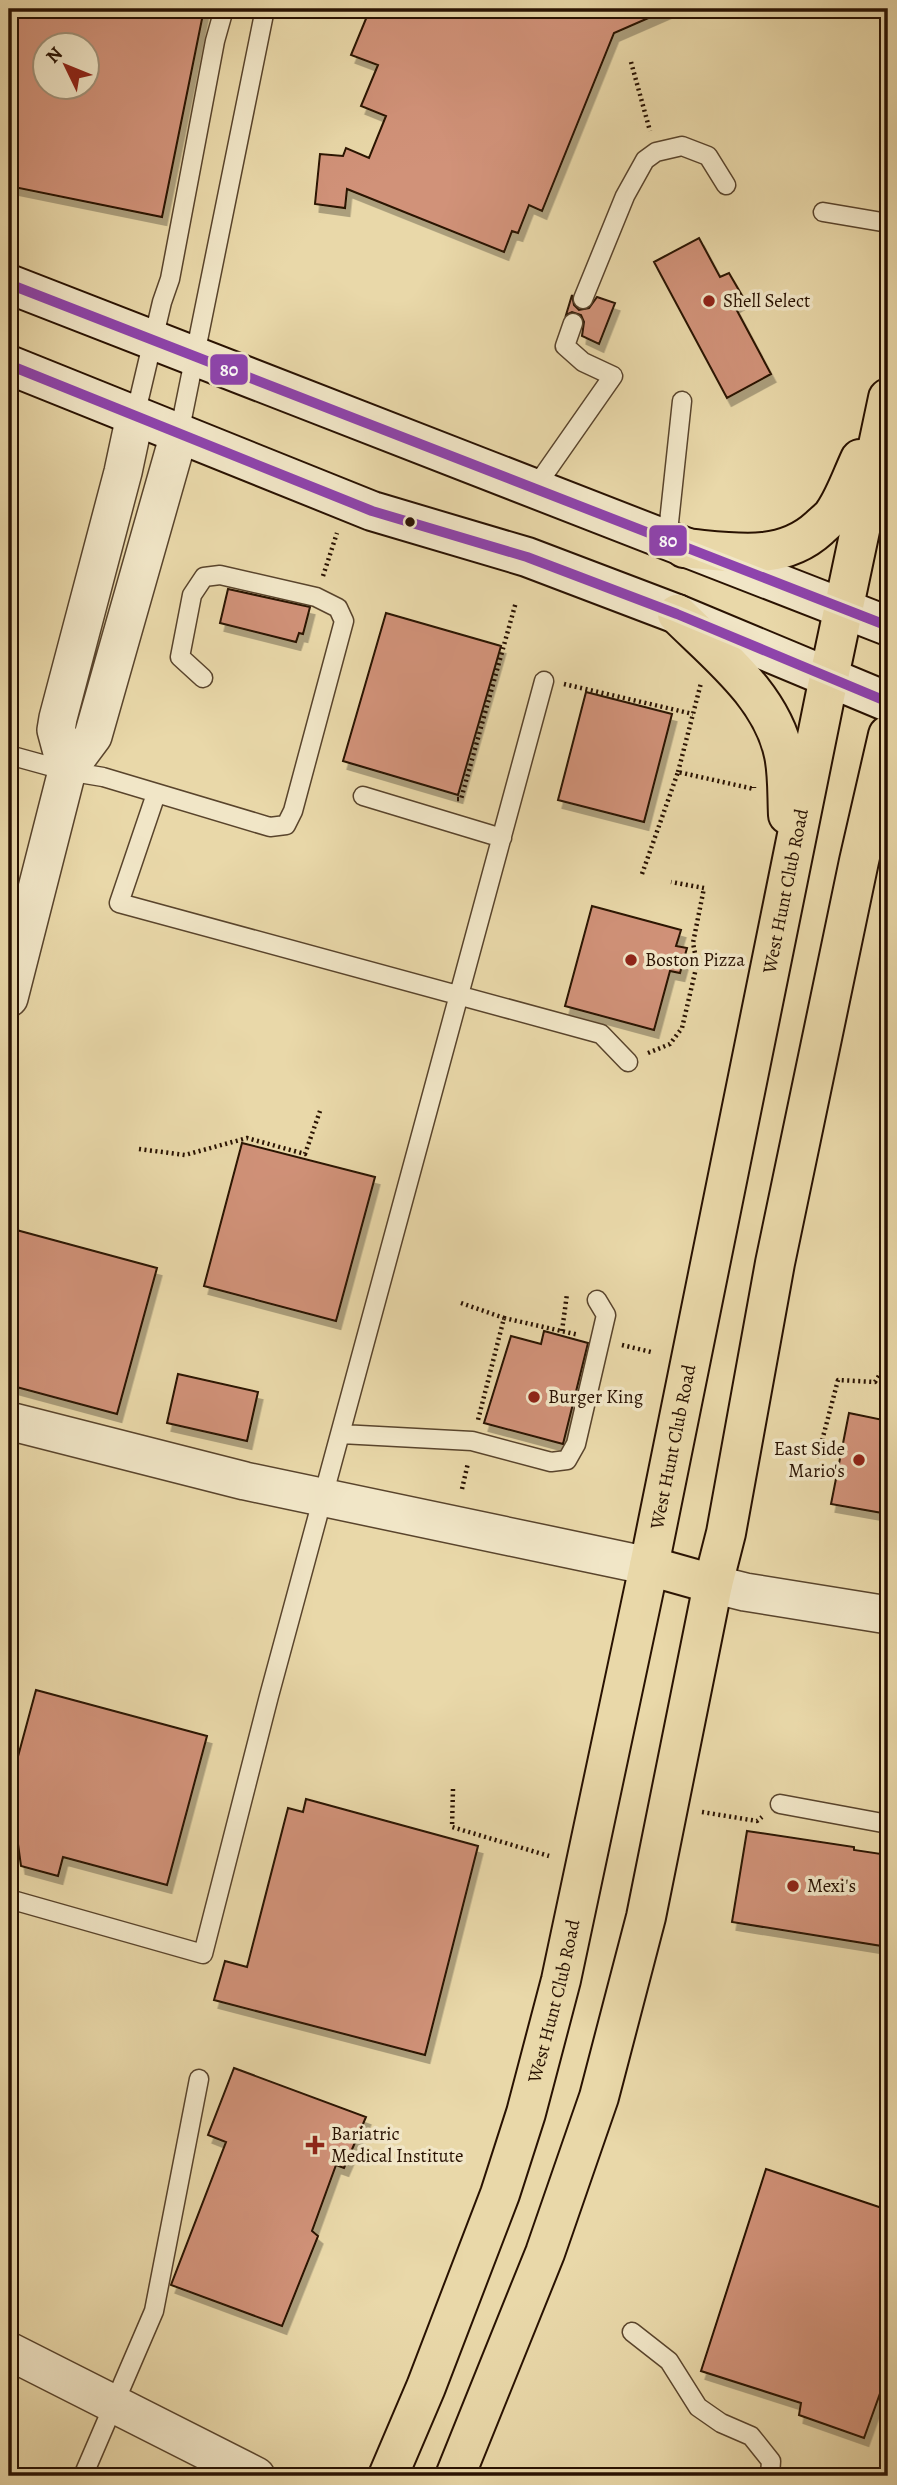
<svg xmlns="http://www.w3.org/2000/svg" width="897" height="2485" viewBox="0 0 897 2485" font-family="Alegreya,serif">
<defs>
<filter id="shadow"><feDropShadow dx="4.5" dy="8" stdDeviation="0" flood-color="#0004"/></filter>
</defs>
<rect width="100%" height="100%" fill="#e9d8a9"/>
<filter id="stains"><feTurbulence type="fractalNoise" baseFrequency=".00286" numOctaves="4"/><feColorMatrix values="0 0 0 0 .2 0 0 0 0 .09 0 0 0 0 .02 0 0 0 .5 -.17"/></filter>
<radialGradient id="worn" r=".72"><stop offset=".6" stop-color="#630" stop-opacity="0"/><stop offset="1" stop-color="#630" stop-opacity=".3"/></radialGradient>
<path fill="#d19279" stroke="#291202" stroke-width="2" fill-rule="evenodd" filter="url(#shadow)" d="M9,9H204L162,217L9,186ZM46,46H88V88H46Z
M370,9H669L614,33L542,211L529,205L518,233L512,231L504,252L347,189L345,208L315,204L320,154L343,156L346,148L369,158L386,116L361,106L378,65L351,55Z
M699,238L720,277L729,273L744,299L734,305L771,374L727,398L654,262Z
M572,295L574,305L579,310L589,308L597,297L615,303L599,344L582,336L584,322L581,315L572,312L566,315Z
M228,589L310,607L303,634L299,633L296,642L220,623Z
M386,613L501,646L458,795L343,761Z
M586,692L672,714L644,822L558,800Z
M592,906L681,930L676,946L687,948L680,973L670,971L654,1030L565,1006Z
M242,1143L375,1177L336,1321L204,1286Z
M9,1228L157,1268L117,1414L9,1385Z
M544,1331L588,1343L563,1444L484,1423L511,1336L541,1344Z
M178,1374L258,1392L247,1441L167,1423Z
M849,1413L888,1421V1514L831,1504Z
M36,1690L207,1736L167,1885L63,1857L58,1876L21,1866L10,1786Z
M306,1799L478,1846L425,2055L214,2000L225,1961L247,1967L288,1808L303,1812Z
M747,1831L854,1847V1850L888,1855V1947L732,1922Z
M234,2068L366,2117L344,2168L336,2165L312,2231L318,2236L282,2326L171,2285L226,2142L208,2135Z
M766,2169L888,2210V2371L864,2438L799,2415L801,2403L701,2371Z"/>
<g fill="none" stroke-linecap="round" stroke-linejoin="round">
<g stroke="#59442c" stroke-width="21">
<path id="lane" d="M823,212L888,223
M583,299L625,196L645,160L656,152L682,146L708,156L726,185
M135,416L162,302L170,279L215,41L224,9
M179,434L265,9
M534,489L613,376L583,362L565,346L573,323
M667,541L682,401
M9,755L67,771L103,777L270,827L286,825L293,811L344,621L338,608L316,597L220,575L204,577L192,595L180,657L203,678
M156,794L119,903L601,1034L628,1062
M363,796L502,838
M341,1434L472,1441L551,1462L567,1460L576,1444L606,1315L597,1300
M780,1804L888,1824
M9,1899L203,1954L269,1696L544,681
M632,2332L669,2361L698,2407L721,2423L751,2436L771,2461L770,2476
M83,2476L154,2311L199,2079"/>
</g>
<g stroke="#59442c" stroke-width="40">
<path id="street" d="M67,771L56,730L58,718L123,472L135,416
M9,998L67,771L93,736L179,434
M9,1421L245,1481L649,1566
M713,1584L745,1592L888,1615
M9,2351L256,2476"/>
</g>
<g stroke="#291202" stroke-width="42">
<path id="secondary" d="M9,284L888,626
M9,365L372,511L527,557L677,614L888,702"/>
</g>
<g stroke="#291202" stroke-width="42">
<g id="primary">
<path d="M684,548C731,552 781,563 819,528C824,523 831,518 834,513C845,497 852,476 860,459"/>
<path d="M677,614C717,654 772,696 784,755C788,774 787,795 788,815"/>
<path d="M649,1566L713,1584"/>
<path id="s1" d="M388,2476L426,2387L500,2194L526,2113L561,1980L649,1566L829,677L888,398"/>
<path d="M455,2476L545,2253L599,2097L646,1917L713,1584L726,1533L775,1263L859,861L888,735"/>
</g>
</g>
<path stroke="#291202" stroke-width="4.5" stroke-dasharray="2 3.5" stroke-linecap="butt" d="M631,62L650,131
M323,576L337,533
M564,684L693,714
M678,772L701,683
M457,799H461L516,602
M642,874L678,772L754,789V787
M648,1053L670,1044L682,1028L697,964L693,943L704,888L671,882
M139,1149L185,1155L247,1138L305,1154L320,1111
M461,1303L504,1318L478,1420
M504,1318L579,1335
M562,1331L567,1294
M622,1345L651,1352
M775,1446L818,1456L838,1380L875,1382L888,1361
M462,1489L468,1463
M453,1789L452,1827L549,1856
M702,1812L757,1821L762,1817"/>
<use href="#lane" stroke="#f1e6c7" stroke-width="18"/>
<use href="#street" stroke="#f1e6c7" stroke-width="37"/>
<use href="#secondary" stroke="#f1e6c7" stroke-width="38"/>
<use href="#primary" stroke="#e9d8a9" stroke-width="38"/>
<g stroke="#f1e6c7" stroke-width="16">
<path id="bus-1" d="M9,284L888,626
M9,365L372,511L527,557L677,614L888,702"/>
</g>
<use href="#bus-1" stroke="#8e44ad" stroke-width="10"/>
</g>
<g fill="#8f2418" stroke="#f1e6c7" stroke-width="2.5">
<circle cx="709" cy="301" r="7"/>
<circle cx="631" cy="960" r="7"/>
<circle cx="534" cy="1397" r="7"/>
<circle cx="859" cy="1460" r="7"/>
<circle cx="793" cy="1886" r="7"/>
<path d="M311.5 2134.5h7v7h7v7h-7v7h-7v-7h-7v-7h7z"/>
</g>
<circle fill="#291202" stroke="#f1e6c7" stroke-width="2.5" cx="410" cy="522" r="6"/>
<g text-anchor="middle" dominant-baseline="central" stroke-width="7" stroke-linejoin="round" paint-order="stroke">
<g font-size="19" fill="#291202" stroke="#f1e6c7" text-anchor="start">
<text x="723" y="301">Shell Select</text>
<text x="645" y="960">Boston Pizza</text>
<text x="548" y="1397">Burger King</text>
<text x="845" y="1449" text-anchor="end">East Side<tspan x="845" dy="22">Mario's</tspan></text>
<text x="807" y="1886">Mexi's</text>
<text x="331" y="2134">Bariatric<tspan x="331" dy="22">Medical Institute</tspan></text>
</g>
<g font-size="19" fill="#291202" stroke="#f1e6c7">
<text stroke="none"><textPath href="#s1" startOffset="1638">West Hunt Club Road</textPath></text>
<text stroke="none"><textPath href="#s1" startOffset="1071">West Hunt Club Road</textPath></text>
<text stroke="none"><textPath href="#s1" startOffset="504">West Hunt Club Road</textPath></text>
</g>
</g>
<g stroke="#f1e6c7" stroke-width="2.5">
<rect x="209" y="353" width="40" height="33" rx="7" fill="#8e44ad"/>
<rect x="648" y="524" width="40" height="33" rx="7" fill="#8e44ad"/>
</g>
<g font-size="19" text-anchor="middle" font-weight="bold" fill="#fff">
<text x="229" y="376">80</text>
<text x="668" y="547">80</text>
</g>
<rect width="897" height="2485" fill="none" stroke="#e9d8a9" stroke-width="35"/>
<rect x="10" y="10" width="876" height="2464" fill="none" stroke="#291202" stroke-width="3.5"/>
<rect x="18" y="18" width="862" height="2450" fill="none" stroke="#291202" stroke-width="2"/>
<g transform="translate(66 66) rotate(313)"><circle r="33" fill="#f1e6c7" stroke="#a19178" stroke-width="2"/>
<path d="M0-5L12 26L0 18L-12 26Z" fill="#8f2418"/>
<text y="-10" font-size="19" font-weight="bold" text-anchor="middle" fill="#291202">N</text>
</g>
<rect width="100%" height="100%" filter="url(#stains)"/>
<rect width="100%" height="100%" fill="url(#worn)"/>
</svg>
